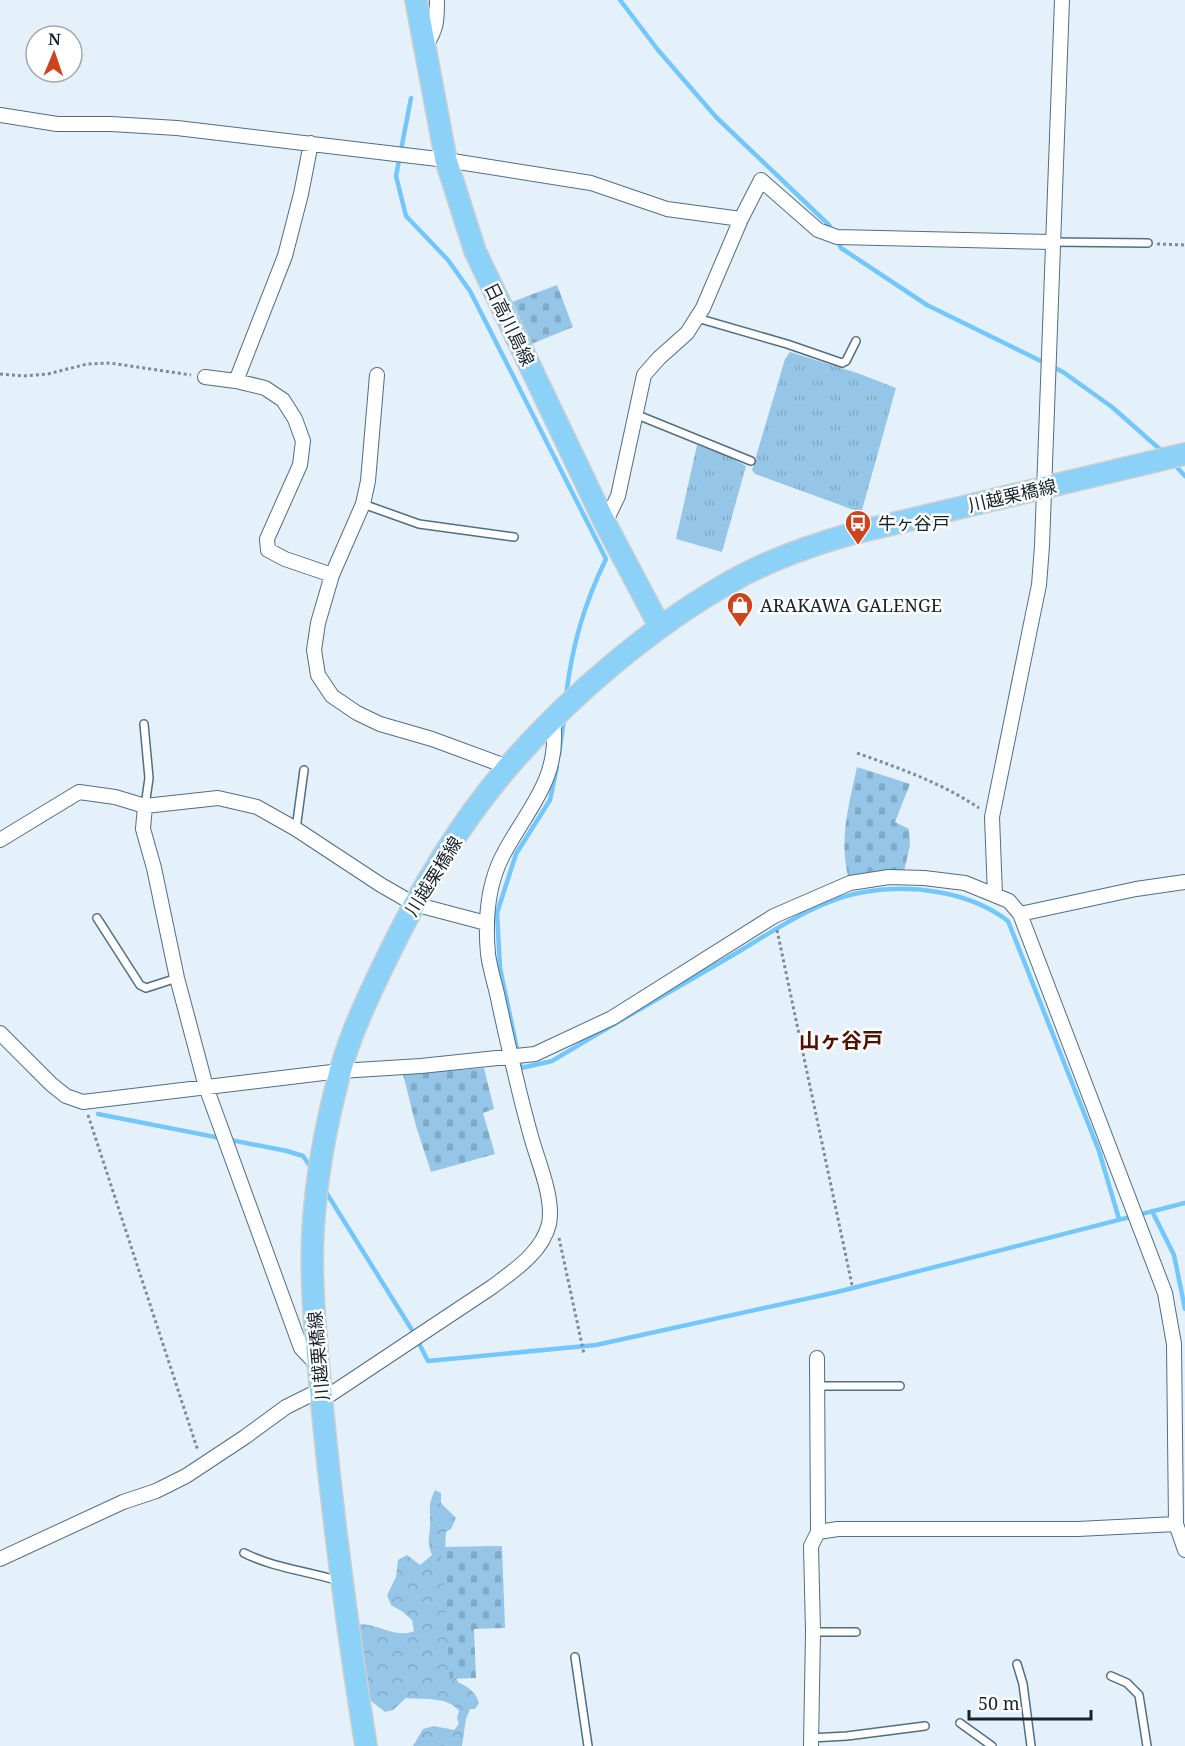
<svg xmlns="http://www.w3.org/2000/svg" width="1185" height="1746" viewBox="0 0 1185 1746" font-family="'Noto Serif','Noto Sans JP',serif">
<defs>
<pattern id="grass-tufts" width="24" height="20" patternUnits="userSpaceOnUse" patternTransform="scale(1.5)"><rect width="24" height="20" fill="#96c6e7"/><path d="M3 7l-1-3M5 7V3M7 7l1-3M15 17l-1-3M17 17v-4M19 17l1-3" fill="none" stroke="#81aac6"/></pattern>
<pattern id="forest-crowns" width="20" height="18" patternUnits="userSpaceOnUse" patternTransform="scale(1.5)"><rect width="20" height="18" fill="#96c6e7"/><path d="M2 6a3 3 0 1 1 6 0M12 15a3 3 0 1 1 6 0" fill="none" stroke="#81aac6"/></pattern>
<pattern id="cemetery-stones" width="16" height="16" patternUnits="userSpaceOnUse" patternTransform="scale(1.5)"><rect width="16" height="16" fill="#96c6e7"/><path d="M2 7V4a2 2 0 0 1 4 0v3zM10 15v-3a2 2 0 0 1 4 0v3z" fill="#81aac6"/></pattern>
</defs>
<rect width="100%" height="100%" fill="#e5f1fa"/>
<path fill="url(#grass-tufts)" d="M790,352L860,374L896,388L862,510H854L755,474L752,470L785,359Z
M697,445L723,454L746,466L722,552L676,539Z"/>
<path fill="url(#forest-crowns)" d="M435,1490L441,1493V1503L456,1518L451,1529L446,1532L445,1551L452,1668L458,1682C468,1687 476,1692 479,1703L475,1709H470L466,1719L462,1746H413L423,1729L434,1726L454,1730L459,1724L457,1718L459,1711C448,1696 424,1700 406,1698L393,1710L385,1712L371,1701L367,1689L355,1629L361,1624C377,1624 399,1639 414,1631L412,1620L403,1612L391,1605L387,1595L396,1577L398,1560L407,1555L420,1565L432,1555C427,1543 429,1540 430,1527C431,1511 427,1506 435,1490Z"/>
<path fill="url(#cemetery-stones)" d="M557,285L573,327L529,345L509,303Z
M857,767L910,784L895,822L909,829L910,845L904,872L848,876C839,839 849,804 857,767Z
M484,1068L494,1109L483,1113L495,1154L431,1172L416,1126L403,1074Z
M502,1546L505,1628L474,1629L476,1678L450,1679L441,1547Z"/>
<g fill="none" stroke-linecap="round" stroke-linejoin="round">
<path stroke="#74c7fc" stroke-width="4.5" d="M620,0L658,50L716,117L829,225L832,232
M411,98L396,176L406,216L448,260L470,291L606,559C584,604 572,646 566,696
M836,239L841,248L927,305L1063,372L1112,407L1163,452
M1173,463L1185,476
M559,755L564,719
M557,767L550,800L516,854L497,913L500,968L521,1068L552,1061C612,1025 673,990 733,955C772,932 819,899 864,892C911,884 969,891 1008,921L1099,1151L1119,1219
M98,1114L287,1151L303,1156L312,1169
M324,1189L412,1330L428,1361L596,1345L837,1292L1185,1203
M1152,1211L1174,1255L1185,1309"/>
<g stroke="#526e81" stroke-width="10">
<path id="lane" d="M1052,242L1148,243
M697,318L787,344L842,363L846,361L856,341
M635,414L751,461
M363,504L419,524L514,537
M144,724L149,778L145,806
M296,829L304,770
M97,918L140,985L146,988L177,978
M817,1386H900
M244,1553C274,1568 307,1571 339,1581
M813,1632H856
M575,1657L588,1746
M1017,1664L1023,1684L1031,1746
M1111,1676L1127,1683L1139,1695L1147,1746
M960,1723L992,1746
M811,1738L847,1736L925,1726"/>
</g>
<g stroke="#526e81" stroke-width="16">
<path id="street" d="M425,46C437,30 437,20 437,0
M0,115L57,124H111L177,128L446,160L591,183L667,209L741,219
M377,375L368,481L363,504L332,575L318,623L314,650L318,675L332,696L357,713L380,724L432,739L508,767
M205,377L236,381L265,388L283,400L295,419L303,441L300,465L267,539L268,550L285,559L332,575
M236,381L285,256L301,194L311,143
M605,523L618,496L644,375L659,358L687,333L703,308L741,219L761,180L818,230L837,237L1052,242
M0,840L79,792L115,797L145,806
M995,895L992,817L1033,614L1039,585L1042,546L1062,0
M1020,914L1136,889L1185,882
M0,1033L51,1084L66,1096L83,1102L340,1071L421,1066L535,1054L612,1018L774,916L850,883L889,877L924,878L965,883L1009,901L1020,914L1165,1293L1174,1344L1176,1524L1185,1550
M817,1358L818,1532
M318,1366L301,1348L206,1087L177,978L154,868L143,829L145,806L218,798L257,807L296,829L381,885L414,904L486,923
M322,1400L492,1287C513,1271 542,1253 549,1224C554,1199 539,1164 532,1140C519,1094 509,1049 499,1003C496,987 490,970 488,954C485,921 487,887 502,857C527,808 561,780 553,720
M0,1559L123,1502L156,1491L186,1476L245,1437L286,1407L320,1390
M811,1746L813,1632L811,1546L818,1532L838,1529H1078L1176,1524"/>
</g>
<g stroke="#cccfd0" stroke-width="24">
<path id="primary" d="M416,0L446,160L475,251L605,523L660,627
M366,1746C348,1633 333,1520 322,1405C317,1347 310,1289 313,1231C316,1177 326,1124 340,1072C350,1035 367,999 384,964C417,895 458,825 508,767C567,698 653,625 732,581C770,559 812,545 854,533L1185,454"/>
</g>
<path stroke="#808c95" stroke-width="3" stroke-dasharray="3 3" stroke-linecap="butt" d="M1157,244L1185,245
M0,374L23,376L48,374L87,364L110,363L191,375
M857,753C901,769 940,782 979,808
M777,930L852,1285
M88,1115L198,1451
M559,1238L584,1354"/>
<use href="#lane" stroke="#fff" stroke-width="7"/>
<use href="#street" stroke="#fff" stroke-width="14"/>
<use href="#primary" stroke="#8cd1f8" stroke-width="21"/>
</g>
<defs>
<g id="bus-pin" transform="scale(1.35)"><path d="M0 17L-7.5 6A9.5 9.5 0 1 1 7.5 6Z" fill="#cc431c" stroke="#fff"/><path d="M-5-6H5V4H4V6H2V4H-2V6H-4V4H-5ZM-3.5-4V0h7V-4ZM-3.5 1.2v1.5H-2V1.2ZM2 1.2v1.5H3.5V1.2Z" fill="#fff"/></g>
<g id="shop-pin" transform="scale(1.35)"><path d="M0 17L-7.5 6A9.5 9.5 0 1 1 7.5 6Z" fill="#cc431c" stroke="#fff"/><path d="M-5-2.5h2.3a2.7 3.5 0 0 1 5.4 0H5L5.5 6h-11ZM-1.5-2.5h3a1.5 2.3 0 0 0-3 0Z" fill="#fff"/></g>
</defs>
<g fill-rule="evenodd">
<use href="#bus-pin" x="858" y="523"/>
<use href="#shop-pin" x="740" y="605"/>
</g>
<g text-anchor="middle" dominant-baseline="central" stroke-width="5" stroke-linejoin="round" paint-order="stroke">
<g font-size="18" fill="#17232b" stroke="#fff">
<text transform="translate(510 324) rotate(64)">日高川島線</text>
<text transform="translate(1012 495) rotate(-13)">川越栗橋線</text>
<text transform="translate(433 876) rotate(-58)">川越栗橋線</text>
<text transform="translate(318 1356) rotate(-95)">川越栗橋線</text>
</g>
<g font-size="18" fill="#17232b" stroke="#fff" text-anchor="start">
<text x="878" y="523">牛ヶ谷戸</text>
<text x="760" y="605">ARAKAWA GALENGE</text>
</g>
<g font-size="21" font-weight="bold" fill="#521100" stroke="#fff">
<text x="841" y="1040">山ヶ谷戸</text>
</g>
</g>
<g transform="translate(54 54) rotate(2)"><circle r="28" fill="#ffffff" stroke="#a2a7aa" stroke-width="1.5"/>
<path d="M0-4.5L10 22L0 15L-10 22Z" fill="#cc431c"/>
<text y="-9" font-size="16" font-weight="bold" text-anchor="middle" fill="#17232b">N</text>
</g>
<path d="M969 1710v9h122v-9" fill="none" stroke="#17232b" stroke-width="3"/>
<text x="978" y="1710" font-size="18" fill="#17232b" stroke="#ffffff" stroke-width="4.5" paint-order="stroke">50 m</text>
</svg>
